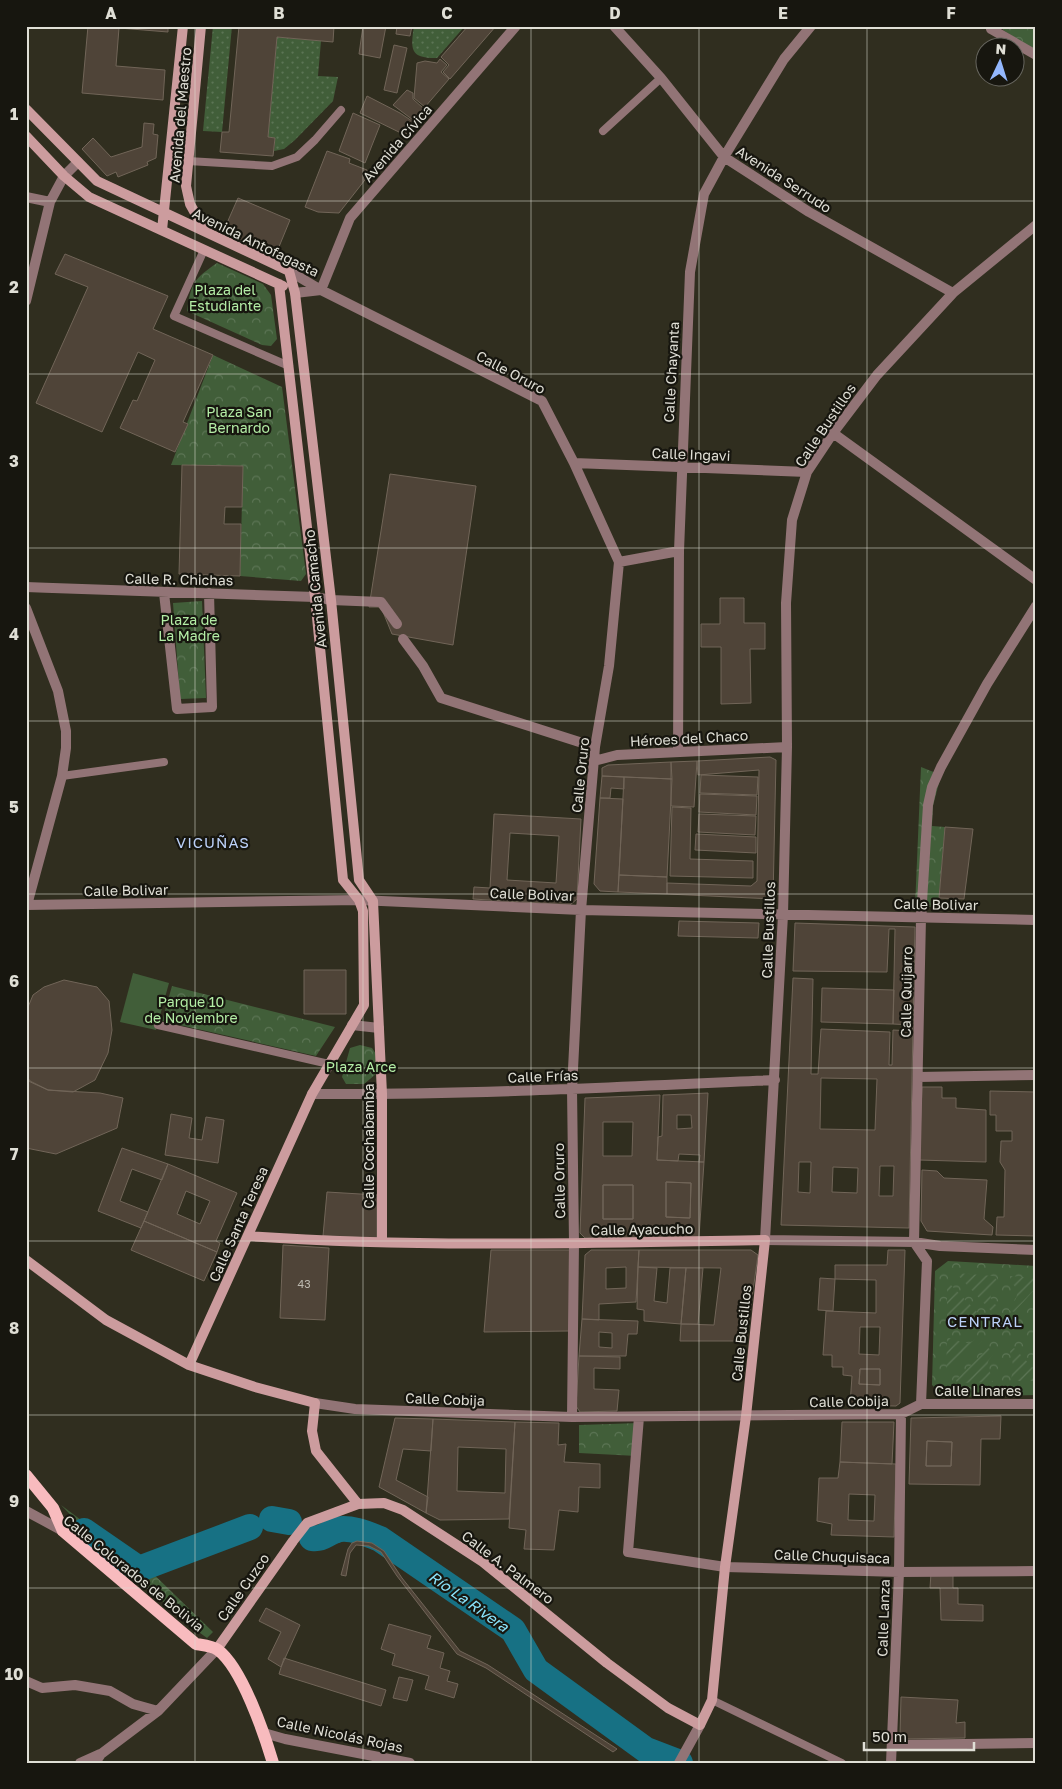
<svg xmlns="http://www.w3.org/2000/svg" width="1062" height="1789" viewBox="0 0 1062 1789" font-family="'Golos Text',sans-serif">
<defs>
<pattern id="grass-dots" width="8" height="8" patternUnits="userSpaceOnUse" patternTransform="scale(1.25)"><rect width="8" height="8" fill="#415e39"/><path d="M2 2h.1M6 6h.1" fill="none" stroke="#5c7555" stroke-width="1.8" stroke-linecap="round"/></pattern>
<pattern id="park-crowns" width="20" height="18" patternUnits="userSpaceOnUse" patternTransform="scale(1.25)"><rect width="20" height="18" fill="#415e39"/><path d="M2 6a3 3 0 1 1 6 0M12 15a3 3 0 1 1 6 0" fill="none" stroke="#5c7555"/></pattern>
<pattern id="garden-furrows" width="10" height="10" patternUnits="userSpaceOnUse" patternTransform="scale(1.25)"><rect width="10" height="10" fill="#415e39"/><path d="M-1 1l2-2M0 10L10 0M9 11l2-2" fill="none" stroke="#5c7555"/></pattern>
</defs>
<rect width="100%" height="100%" fill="#302e1f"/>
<path fill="url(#grass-dots)" d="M213,26H232L222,132L203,131Z
M414,26H465L437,58C411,58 410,51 414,26Z
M277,37L321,41L318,76L338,77L333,101L295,140L284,149L274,151L275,138L268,137Z"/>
<path fill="url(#park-crowns)" d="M1002,26H1036L1035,50L1003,30Z
M217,263L263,284L271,295L277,339L271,346L262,345L187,311C191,283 194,279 217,263Z
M213,355L282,387L306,574L301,581L240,576L243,466L171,465Z
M202,601L206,698L180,699L173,603Z
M921,767L941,775L933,806L932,826L945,827L938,907H915Z
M172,986L335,1027L316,1056L162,1021Z
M360,1045L372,1048L378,1057L376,1074L364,1084H346L342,1077L350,1048Z
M948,1261L1036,1266V1395L945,1397L932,1385L935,1271Z
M640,1423L637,1456L579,1453V1425Z
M61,1505L105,1538L138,1559L213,1632L207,1638L196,1630L112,1558Z"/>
<path fill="url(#garden-furrows)" d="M956,1273L993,1276L998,1281C989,1289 987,1298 997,1306V1310L992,1312Z
M1010,1276L1036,1278V1288L1014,1312L1009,1310V1306C1019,1300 1020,1288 1010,1282Z
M947,1281L984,1319L981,1321C969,1314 960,1313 947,1319Z
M979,1337L982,1341L946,1376L947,1338C962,1338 961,1350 979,1337Z
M988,1348L993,1351V1355C981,1366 993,1372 993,1382L957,1383L956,1380Z
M1014,1348L1036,1371V1381H1011L1013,1365L1010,1351Z"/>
<path fill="#415e39" d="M133,973L169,983L156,1030L120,1022Z"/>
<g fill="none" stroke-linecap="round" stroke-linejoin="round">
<path stroke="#177184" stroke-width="26" d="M272,1519L289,1522
M84,1531L139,1569L250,1527
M312,1538C323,1539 324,1535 334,1531C346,1525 368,1534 380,1539L513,1630L536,1670L646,1750L680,1763"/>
</g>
<path fill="#4f4438" stroke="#716558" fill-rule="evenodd" d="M88,26H168V32L119,28L116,66L165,70L163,100L82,93Z
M239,26H334L333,42L277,37L268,137L275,138L273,156L220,152L222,132H229Z
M363,26H386L380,58L359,54Z
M397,26H412L410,36L396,34Z
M468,26H496L450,79L443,72L449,65L441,57Z
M394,45L407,48L397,93L384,90Z
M440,59L447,65L441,72L449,79L425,107L414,98L417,63L425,61L437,63Z
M407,90L413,93V99L423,108L413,120L393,105Z
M367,96L400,113L415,123L405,135L360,113Z
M353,113L380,125L365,163L339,151Z
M144,123L154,124L153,134L158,135L156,158L147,162L148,165L118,177L116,172L107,176L82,149L93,138L111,157L142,147Z
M327,151L350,159L349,163L367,170L368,176L339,213L318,212L305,207Z
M238,198L290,220L276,254L223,232Z
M65,254L168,296L153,329L213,355L183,422L188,424L175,452L120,428L133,400L137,401L155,360L138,352L102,432L36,403L88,287L55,274Z
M182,465L243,466L242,507H225L224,524H241L240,576L179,574Z
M390,474L476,486L453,645L392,634L381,607H369Z
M720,598H744V623H765V649H750L751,703L721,704V647H701V624H720Z
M770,757L776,760L773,899L667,894V883L751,886L757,881L759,770L698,775L697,761Z
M697,761L694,807L671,806V762Z
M671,762L672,779L602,776V768L608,765Z
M701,775L758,777L757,795L700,793Z
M602,776L624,777V789L611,788L610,798H600Z
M624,777L672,779L667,877L619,875Z
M700,794L757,796L756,815L699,812Z
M600,798L623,799L618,892L600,891L594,884Z
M672,807L691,808L690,859L753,861V878L670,876Z
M494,814L581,819L577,899L570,905L473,899L474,887L490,888ZM510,833L559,836L556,883L507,880Z
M699,814L756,816L755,835L698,832Z
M945,827L973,829L964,899L939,898Z
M696,834L756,837V853L695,850Z
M619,875L667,877V894L618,892Z
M679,921L759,923L758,938L678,936Z
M795,923L915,927L909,1228L781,1225L793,978L813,979L811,1074H818L821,1029L890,1032L889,1065H892L893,1030L912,1031V1025L893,1024L895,929H889L887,972L793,971ZM821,1078L877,1079L875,1130L820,1129ZM799,1162H811L810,1193L798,1192ZM880,1166H894L893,1196H879ZM833,1167L858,1168L857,1193L832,1192Z
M304,970H346V1014H304Z
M64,980L97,987L109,1001L112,1030L108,1053L95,1080L73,1092L48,1090L30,1081L26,1075V1012L33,995L44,987Z
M822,988L894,990L893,1024L821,1022Z
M26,1080L48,1090L100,1093L123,1098L117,1128L56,1154L26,1148Z
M922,1087H942V1098H956V1108L986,1110V1162L919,1160Z
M990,1091L1036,1092V1236L996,1235L997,1217H1004L1005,1170L1000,1162L1001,1141H1012V1131H996V1115H990Z
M708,1093L704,1162H699L700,1155L679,1154L678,1161L657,1160L658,1137L662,1136L663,1095ZM677,1115H691L692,1128L677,1129Z
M660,1095L657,1160L704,1162L699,1237L585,1238L580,1233L585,1098ZM603,1122H633L632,1156H603ZM666,1182L691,1183L690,1218L666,1217ZM603,1185H633V1219H603Z
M171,1114L192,1118L189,1138L202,1140L206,1117L224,1120L218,1163L165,1155Z
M122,1148L168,1164L162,1180L132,1169L120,1201L148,1212L141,1228L98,1211Z
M168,1164L237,1193L216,1241L220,1243L217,1252L144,1221ZM186,1191L210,1201L200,1224L177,1214Z
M922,1170L937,1171L944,1178L987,1180L984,1219L993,1227L992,1235L927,1231L921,1221Z
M666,1182L691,1183L690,1218L666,1217Z
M603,1185H633V1219H603Z
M327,1192L377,1195V1238L323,1236Z
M144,1221L217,1252L204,1281L131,1250Z
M283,1245L329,1248L325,1320L280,1318Z
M491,1250H571L569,1331L484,1332Z
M591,1250H639L636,1302L599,1304V1320L582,1319L585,1255ZM626,1267V1288L606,1289V1268Z
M639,1250H751L758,1255L746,1341H680L681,1324L714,1325L721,1268L638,1267Z
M888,1250H905L900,1403L896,1406L850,1405L852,1376L843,1375V1367H832V1355H823L826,1311L876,1313V1280L835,1279V1265H887ZM860,1327H880L879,1355L859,1354ZM860,1369H880V1385L859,1384Z
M638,1267L657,1268L654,1301L667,1303L670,1268H686L681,1324L644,1321V1310L637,1309Z
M686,1268H703L698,1324H681Z
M820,1278L835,1279L833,1311L818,1310Z
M582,1319L638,1321L637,1334H628L626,1356H579ZM599,1332L612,1333V1348L599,1347Z
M579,1356L620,1357V1369L594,1368V1389L619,1390L617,1411L580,1412L576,1406Z
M860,1369H880V1385L859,1384Z
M1001,1416L1000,1439H981L980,1485L909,1484L911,1418ZM927,1441L952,1442L951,1466H926Z
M395,1418L433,1419L431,1451L403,1449L396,1480L428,1497L426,1513L379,1487Z
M433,1419L515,1422L509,1519L440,1520L426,1513ZM458,1447L506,1449L505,1493L457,1491Z
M515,1422L559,1423L558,1445L566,1444L564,1462L600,1464V1488L579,1487L578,1512L559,1510L554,1550L524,1549L526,1530L509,1528Z
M842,1422H894L892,1464L840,1462Z
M927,1441L952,1442L951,1466H926Z
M840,1462L896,1464L894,1537L831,1535L832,1524L817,1521L819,1478H838ZM849,1494L875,1495L874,1521L848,1520Z
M357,1541L372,1543L384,1551L402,1578L460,1651L488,1665L617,1749L613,1752L486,1668L457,1654L397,1576L381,1552L369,1546L356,1545L350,1553L346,1576L341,1575L348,1549L352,1543Z
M931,1573H953V1588H958V1604L983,1605V1621L941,1620L940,1588H930Z
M266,1608L300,1625L281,1667L268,1659L281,1632L259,1621Z
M389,1624L431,1636L427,1648L444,1653L440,1668L450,1671L447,1681L458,1684L454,1698L425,1689L429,1676L392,1665L395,1654L381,1649Z
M284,1658L386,1690L381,1706L279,1674Z
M399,1677L413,1680L407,1701L393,1698Z
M901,1697L958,1700L956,1723L965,1722V1738L904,1739L900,1735Z"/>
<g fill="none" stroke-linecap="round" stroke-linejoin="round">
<path stroke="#927476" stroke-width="8" d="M603,131L661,78
M188,161L272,166L297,157L315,140L341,110
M204,250L174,316L289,366
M62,776L164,762
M158,1025L329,1064
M712,1700L842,1763"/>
<path stroke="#927476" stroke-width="10" d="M614,26L661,78L724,157L809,212L953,293
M993,26L991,29L1036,55
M26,197L50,202
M1036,225L953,293L877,375L833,433L807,472L792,520L786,603L787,747L783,915L765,1240L914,1242L940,1246L1036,1250
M289,271L321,290L542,401L574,463L619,562L609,666L595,747L581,910L572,1089L574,1243L572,1417
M321,290L350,218L516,26
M295,293L321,290
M26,301L50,202L64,176L78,162
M833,433L1036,580
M574,463L807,472
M619,562L679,551
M26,587C122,591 218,593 315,597L331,600L381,602L397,624
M164,593L177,709L212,707L209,593
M26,608L58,691L66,731V748L62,776L27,905
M403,639L423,666L441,698L595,747
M678,752L679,551L690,272L704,194L724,157L784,59L811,26
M594,761L617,755L787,747
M26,905L359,900L581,910L1036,920
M352,1025L379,1028
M918,1077L1036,1075
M312,1094C466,1095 621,1087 775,1080
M315,1403L355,1409L572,1417L901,1414L921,1404H1036
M921,1404L927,1261L914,1242L921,918L928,805L932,787L941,767L987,684L1036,606
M639,1417L628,1552L725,1567L899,1572L1036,1571
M26,1511L63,1531
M26,1681L42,1688L75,1685L110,1691L133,1704L158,1711
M264,1733L285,1739L410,1763
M892,1745L1036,1743
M80,1763L100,1754
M95,1763L101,1754L158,1711L217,1649
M679,1763L700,1725
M891,1763L899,1572L901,1414"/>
<path stroke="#cc9c9e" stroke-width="10" d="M201,26L186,186L190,204L205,231
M26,109L97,181L289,271L295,293L331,600L359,880L373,901L382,1094V1242
M26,136L64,176L89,197L283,286
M162,230L183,26
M26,1260L106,1320L189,1365L255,1387L315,1403L312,1431L316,1451L358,1504
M189,1365L312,1094L364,1005L363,911L359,900L343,880L315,597L279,284
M217,1649L293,1541L307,1523L358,1504L384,1503L403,1510L483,1562L607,1663L668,1708L700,1725L712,1700L725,1567L746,1416L765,1240C593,1243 420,1248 248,1236"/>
<path stroke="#f8bbbe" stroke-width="12" d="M26,1475L53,1508L63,1531L196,1644C202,1645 213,1646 218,1650C242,1668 264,1733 273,1763"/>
</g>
<path fill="none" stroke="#e0dfd6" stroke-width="1" stroke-opacity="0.55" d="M195,26V1763M363,26V1763M531,26V1763M699,26V1763M867,26V1763M26,201H1036M26,374H1036M26,548H1036M26,721H1036M26,894H1036M26,1068H1036M26,1241H1036M26,1415H1036M26,1588H1036"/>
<g text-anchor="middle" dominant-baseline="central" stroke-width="4.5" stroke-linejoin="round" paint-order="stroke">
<g font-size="11" fill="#bcb8ae">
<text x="304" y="1283">43</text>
</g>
<g font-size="14" fill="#e0dfd6" stroke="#17160f">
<text transform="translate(180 115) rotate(-85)">Avenida del Maestro</text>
<text transform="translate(397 143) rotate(-49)">Avenida Cívica</text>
<text transform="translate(784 179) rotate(33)">Avenida Serrudo</text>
<text transform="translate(256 242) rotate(26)">Avenida Antofagasta</text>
<text transform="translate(511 372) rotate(28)">Calle Oruro</text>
<text transform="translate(671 372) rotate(-87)">Calle Chayanta</text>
<text transform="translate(825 425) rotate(-56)">Calle Bustillos</text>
<text transform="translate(691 454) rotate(2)">Calle Ingavi</text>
<text transform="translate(179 579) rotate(1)">Calle R. Chichas</text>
<text transform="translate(315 589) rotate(-96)">Avenida Camacho</text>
<text transform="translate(689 738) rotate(-3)">Héroes del Chaco</text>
<text transform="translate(580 775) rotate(-84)">Calle Oruro</text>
<text transform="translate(126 890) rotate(-1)">Calle Bolivar</text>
<text transform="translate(532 894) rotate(2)">Calle Bolivar</text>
<text transform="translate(936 904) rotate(1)">Calle Bolivar</text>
<text transform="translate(768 930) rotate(-88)">Calle Bustillos</text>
<text transform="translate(906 992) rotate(-89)">Calle Quijarro</text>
<text transform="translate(543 1076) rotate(-2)">Calle Frías</text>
<text transform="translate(368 1146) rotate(-90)">Calle Cochabamba</text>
<text transform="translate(559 1181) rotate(-91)">Calle Oruro</text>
<text transform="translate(238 1224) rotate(-66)">Calle Santa Teresa</text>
<text transform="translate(642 1229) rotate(-1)">Calle Ayacucho</text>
<text transform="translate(741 1333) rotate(-84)">Calle Bustillos</text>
<text x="978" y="1390">Calle Linares</text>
<text transform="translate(445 1399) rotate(2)">Calle Cobija</text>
<text transform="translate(849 1401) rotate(-1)">Calle Cobija</text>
<text transform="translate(832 1556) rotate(2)">Calle Chuquisaca</text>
<text transform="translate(508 1567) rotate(37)">Calle A. Palmero</text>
<text transform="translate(134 1573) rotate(39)">Calle Colorados de Bolivia</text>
<text transform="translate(243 1587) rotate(-55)">Calle Cuzco</text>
<text transform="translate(883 1618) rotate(-88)">Calle Lanza</text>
<text transform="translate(340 1734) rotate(12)">Calle Nicolás Rojas</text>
</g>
<g font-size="14" fill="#b4eea6" stroke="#17160f">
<text x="225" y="289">Plaza del<tspan x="225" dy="16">Estudiante</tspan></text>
<text x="239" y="411">Plaza San<tspan x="239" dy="16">Bernardo</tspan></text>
<text x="189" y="619">Plaza de<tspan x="189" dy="16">La Madre</tspan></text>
<text x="191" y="1001">Parque 10<tspan x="191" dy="16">de Noviembre</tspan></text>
<text x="361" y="1066">Plaza Arce</text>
</g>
<g font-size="15" letter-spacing="1" fill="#bbd0f8" stroke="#17160f">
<text x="213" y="842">VICUÑAS</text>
<text x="985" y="1321">CENTRAL</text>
</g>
<g font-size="15" font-style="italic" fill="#8ae3fb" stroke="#17160f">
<text transform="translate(469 1601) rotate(35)">Río La Rivera</text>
</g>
</g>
<rect width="1062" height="1789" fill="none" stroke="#17160f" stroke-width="55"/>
<g transform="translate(1000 62) rotate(4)"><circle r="24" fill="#17160f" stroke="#67665f"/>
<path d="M0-4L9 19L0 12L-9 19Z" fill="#93b7fd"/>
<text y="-8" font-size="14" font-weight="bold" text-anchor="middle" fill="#e0dfd6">N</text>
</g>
<path d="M864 1742v8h110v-8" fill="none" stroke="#e0dfd6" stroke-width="2.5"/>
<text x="872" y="1742" font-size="15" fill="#e0dfd6" stroke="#17160f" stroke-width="4" paint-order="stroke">50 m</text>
<rect x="28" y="28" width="1006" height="1734" fill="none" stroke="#e0dfd6" stroke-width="2"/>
<g font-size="16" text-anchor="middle" font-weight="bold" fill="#e0dfd6">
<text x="111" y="19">A</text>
<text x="279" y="19">B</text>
<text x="447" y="19">C</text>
<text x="615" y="19">D</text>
<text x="783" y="19">E</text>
<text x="951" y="19">F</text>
<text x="14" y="120">1</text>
<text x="14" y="293">2</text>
<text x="14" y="467">3</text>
<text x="14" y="640">4</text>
<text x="14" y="813">5</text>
<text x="14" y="987">6</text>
<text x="14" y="1160">7</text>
<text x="14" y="1334">8</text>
<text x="14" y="1507">9</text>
<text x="14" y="1680">10</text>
</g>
</svg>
